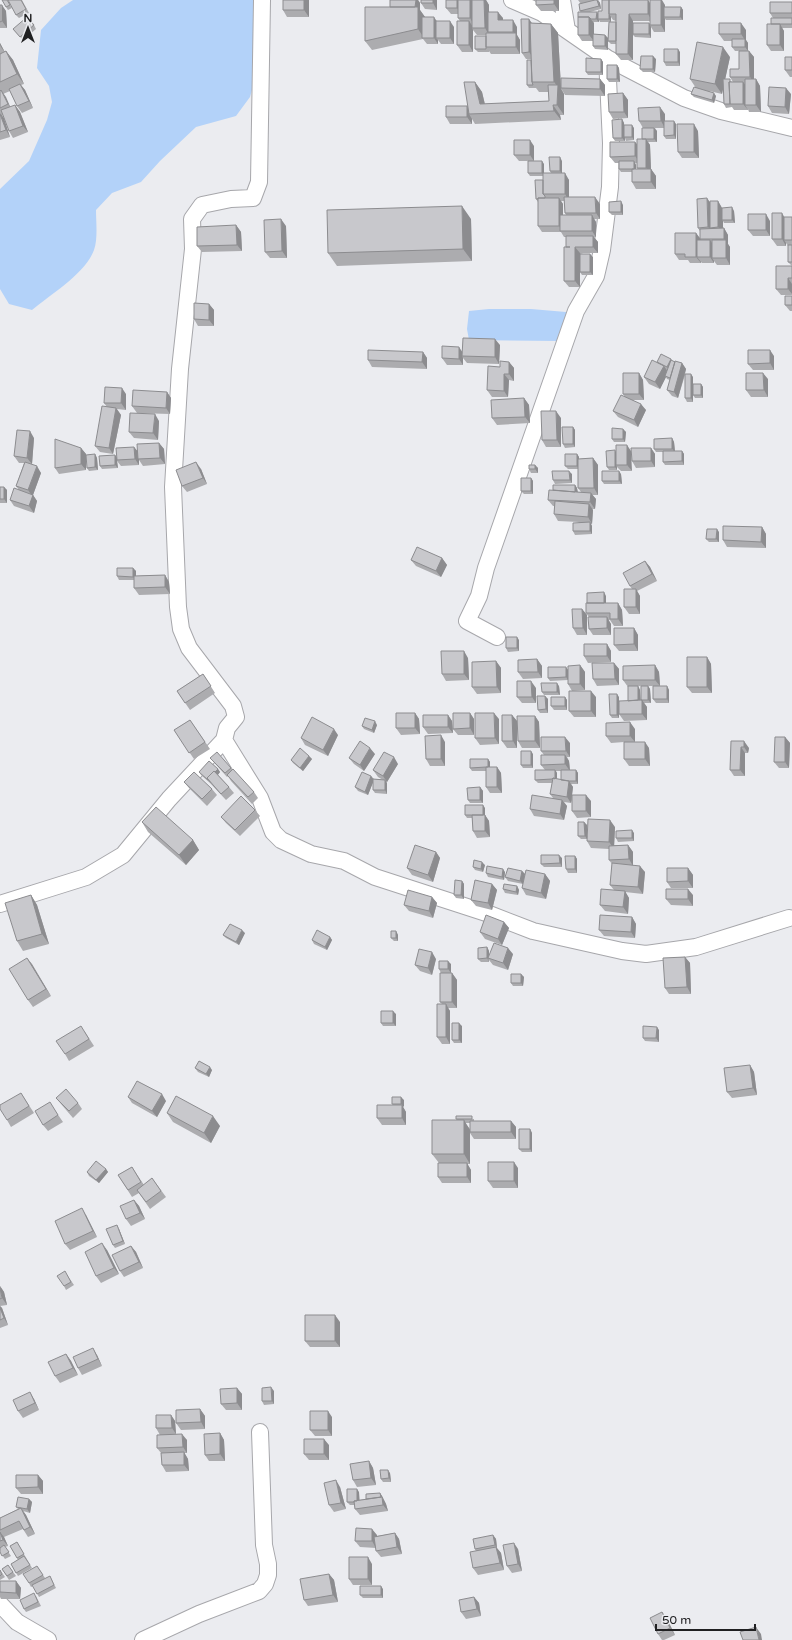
<svg xmlns="http://www.w3.org/2000/svg" width="792" height="1640" viewBox="0 0 792 1640" font-family="'Varela Round',sans-serif">
<rect width="100%" height="100%" fill="#ebecf0"/>
<path fill="#b3d2f9" d="M73,0H259L257,72L250,97L236,116L196,127L160,161L141,182L112,193L96,210C96,223 98,238 94,250C85,274 51,294 32,310L9,304L0,289V189L29,161L47,120L52,102L49,86L37,68L41,30L61,8Z
M489,309H531L566,312L569,317L559,341L469,340L467,329L469,311Z"/>
<g fill="none" stroke-linecap="round" stroke-linejoin="round">
<g stroke="#a7a7ab" stroke-width="18">
<path id="minor" d="M512,0L542,13L607,58L684,98L721,111L792,128
M562,0L567,30
M497,637L467,621L479,596L486,568L576,311L596,276L602,250L610,187L611,143L607,58
M224,740L260,798L273,832L281,840L311,854L344,861L375,877L489,914L533,931L622,951L646,954L696,947L789,918
M0,904L86,877L123,855L169,799L224,740L227,728L236,717L233,706L189,648L181,629L178,607L173,487L180,369L193,249L192,219L202,205L231,199L253,198L259,182L262,0
M0,1604L17,1622L48,1640
M143,1640L199,1614L259,1591L265,1584L268,1575V1564L264,1545L260,1432"/>
</g>
<use href="#minor" stroke="#fff" stroke-width="16"/>
</g>
<path fill="#acacaf" fill-rule="evenodd" d="M7,0L12,8L8,10L6,7Z
M9,0H22L29,13L19,18L16,15Z
M309,0V17H287L283,10Z
M390,0H418L420,3V10L425,17L454,27V44H441L438,40V44H427L423,39L372,50L365,41L390,7Z
M421,0H437V10L425,9L421,3Z
M446,0H486L489,5V12L503,18V20L517,27V35L520,40V54H491L489,51V52H478L475,49L486,36V35H477L473,30V52H462L457,45L460,21L458,18V14H451L446,8Z
M559,0V11H541L536,5Z
M578,0H598L600,3L601,9L590,12H597L598,14L602,11L648,0L650,3L665,5V7H681L683,10V20H666L665,19V32H654L651,27V38L635,37L633,35V60H621L616,54V44H611L608,41L609,22H600L599,20V22H593L594,23V34L605,35L608,38V50L595,49L593,46V41H582L578,35L581,12L580,11L581,4ZM611,17L613,20L616,21V22H611ZM633,21H650V24L649,23H633Z
M792,2V28H782L784,31V51H771L767,45L771,24L773,18L770,13Z
M0,5L6,11L7,28H0Z
M532,23L551,24L558,33L561,87L600,79L605,85V96L565,95L561,88L564,94V115H560L561,120L475,124L472,119V124H450L446,117L467,106L475,82L482,92L485,104L549,101L548,92H539L536,88H529L527,85L531,59H526L522,53Z
M34,25L36,29L23,40L13,29Z
M746,30V40L748,43V51H735L732,47V41H724L719,34Z
M0,43L4,51H6L13,60L24,84L21,85L25,90L33,108L22,113L17,106L10,91L3,94L10,107L15,105L20,112L28,132L13,138L9,131L3,115L2,116L10,137L0,140Z
M749,51L754,57V79H756L760,86L761,112H749L748,109V110H734L732,107L726,108L724,104L723,88L722,94L709,91L716,96L714,103L694,97L691,94L696,88L690,79L730,57L725,79L733,82L730,77L739,69Z
M680,52V66H666L664,62Z
M792,57V77H790L785,70Z
M601,59L603,62V75H588L586,72Z
M656,59L655,72H643L640,69Z
M617,65L619,68L620,82H609L607,79Z
M623,93L628,100V118L613,119L609,112Z
M791,94L789,114L772,113L768,106Z
M665,114V121L676,124V139H666L664,136V128H655L657,131V142H648L650,145L651,169L656,176V189H636L632,182V172H621L619,169V163H615L610,157L635,142L637,144L642,139L643,128L639,121ZM635,163H637V168L638,169H636V165Z
M622,119L624,123V125L634,128V140L626,141L625,138V141H615L613,138Z
M698,131L699,158H682L678,152Z
M534,146V161L544,164V173H551L550,171L562,161V173L569,180V197L600,204V219H594L596,222V237H594L598,242V253H580L593,257V275H582L580,272V287H569L564,281L566,247V237H564L561,232H542L538,226V202L536,199L543,180V176H530L528,173V161H519L514,155ZM561,201H564L565,213L566,215H563V204Z
M718,201L722,208L734,211L735,223H724L723,221V228H724L728,235V244L730,247V265H717L714,261V263H702L701,262V263H690L688,260H679L675,254L696,233L700,238V231L698,228L710,202Z
M623,205V215H612L609,212Z
M784,217H792V295H781L776,289L792,266L788,262V246L786,243V246H777L772,239Z
M471,219L472,261L337,266L328,253Z
M770,221V236H753L748,230Z
M236,225L241,232L242,251L202,252L197,246Z
M286,226L287,258H270L265,252Z
M792,296V311H790L785,305Z
M209,304L214,310V326H198L194,319Z
M500,345L499,364L467,363L463,358V365H447L442,358L462,352Z
M423,352L427,358V369L372,367L368,360Z
M774,356V370H753L748,364Z
M672,361L675,362L682,363L686,369L685,374L693,377V384H701L703,387V398H695L693,395V402H687L685,398V375L678,398L672,396L667,390L670,380L667,379L666,377L660,389L649,384L644,377L657,362Z
M509,362L514,368V381L509,380L508,397H492L487,390L500,367Z
M639,373L643,380L644,400H633L646,410L638,427L618,417L613,411L625,397L623,394Z
M768,379V397H751L746,390Z
M167,392L171,398L170,414L137,413L132,406Z
M126,394V410L117,409L121,415L113,454L100,452L95,446L107,407L104,403Z
M524,398L529,405L530,423L497,425L492,418Z
M561,418V447H546L542,440Z
M159,421L158,440L134,438L129,432Z
M573,427L575,430V447L565,448L563,444Z
M623,429L626,432L625,442H614L612,439Z
M34,438L32,464L41,473L33,495L37,501L34,513L14,506L10,500L19,490L16,486L24,463H19L14,456Z
M672,438L674,442L675,451H682L684,454V465H665L663,462V452H656L654,449Z
M159,443L164,449L165,464L143,466L139,460V465L121,466L117,461L118,468L102,469L100,466L115,455L116,457L134,447L138,452Z
M616,445L632,471H621L617,467V470H609L607,467L616,452Z
M81,448L86,454V470L59,474L55,468Z
M651,448L655,454V467L636,468L632,461Z
M95,454L97,458L98,470L89,471L87,468Z
M577,454L579,457V459L593,458L598,465V495H592L596,499L595,509H592L593,510L592,524H591L592,526V534L575,535L573,531L579,522L558,521L554,514V506H553L548,500L553,490L575,485L577,488L578,492H581L578,488V469H568L565,466Z
M535,465L538,468V473H531L529,469Z
M201,469L207,484L187,492L182,486Z
M572,474V483L555,484L553,480Z
M621,474L622,484H604L602,481Z
M531,478L533,481V494H524L521,491Z
M0,487H4L7,490V503H0Z
M762,527L766,534V548L727,547L723,540Z
M719,532V542H709L706,539Z
M442,558L447,565L441,577L416,566L411,560Z
M645,561L650,567L657,581L637,591L640,596V614H629L624,607L632,589L630,586Z
M133,568L136,571V576L165,575L169,582L170,594L139,595L134,588V580H119L117,576Z
M606,596V603H618L622,610L623,626H614L610,620H608L611,624V635H593L589,629V617L586,613Z
M582,609L587,615V635H577L573,628Z
M634,628L638,635V651H619L614,645Z
M519,640V651L508,652L506,648Z
M607,644L611,651V662L588,663L584,656Z
M707,657L711,664L712,693H692L687,687Z
M468,658L469,680L446,681L442,674Z
M537,659L542,666V678L523,679L518,672Z
M496,661L501,668V693L477,694L472,687Z
M614,663L619,669V685L597,686L593,679Z
M580,665L585,672V690L572,691L568,684V680L550,681L548,678L568,669Z
M655,665L659,672L660,686H648L650,689L651,703H644L647,707V720L624,721L619,714V718H612L610,715L619,697V713L628,701V687L623,680ZM638,686H641V700H640V690Z
M203,674L215,693L190,710L177,691Z
M559,686L560,695H544L542,692Z
M667,686L669,690V703H656L653,699Z
M536,688V703H522L517,697Z
M545,696L548,699V713H540L538,710Z
M565,697L567,700V710H554L551,706Z
M596,697V717H574L569,711Z
M415,713L419,719L420,734L401,735L396,728Z
M470,713L474,719V735H458L453,729Z
M448,715L452,721L453,733L428,734L423,727Z
M512,715L517,721V748H507L502,741Z
M535,716L539,722L540,748H522L518,741Z
M499,719V744L480,745L475,738Z
M190,720L210,749L194,759L174,730Z
M377,725L374,733L364,729L362,726Z
M635,729V742L649,748L650,766H629L624,759V742L611,743L606,736Z
M338,735L328,756L305,745L301,738Z
M785,737L790,743L789,768H779L774,762Z
M731,741L749,748L748,753H745V776H734L730,770Z
M445,742V766H430L426,759Z
M570,743V757H567L569,761L570,770H576L578,773V784H571L573,787L572,795L591,801V817L577,818L572,811V800L571,803L564,802L567,806L564,820L534,816L530,809L553,798L550,794L552,783H538L535,780L545,770L541,765L544,755L541,751ZM556,771H561V780L557,779V773Z
M375,754L364,771L354,764L349,758Z
M533,754V768H523L521,765Z
M309,756L312,759L303,771L293,763L291,760Z
M210,758L231,768L254,792L258,798L252,804L231,781L228,776L227,777Z
M488,759L490,762V767H497L501,773L502,793H490L486,787V771H472L470,768Z
M398,764L387,782H386L387,783V794L375,793L373,790V782L368,795L358,791L355,787L371,776L374,779L383,780L378,777L373,770Z
M218,769L220,772L218,775L229,787L234,793L226,800L210,783L201,775L199,772Z
M184,782L212,789L217,795L207,806L189,788Z
M480,787L483,791V803H470L468,800Z
M485,808V815L489,821L490,837L477,838L473,831L472,818H467L465,815Z
M255,810L260,816L240,836L226,823L221,817Z
M142,822L193,840L199,850L186,865L148,832Z
M584,822L587,825V836L615,827L614,845H628L633,852V865L645,872L643,894L625,892L629,898L628,914L605,911L600,905L614,890L610,885L612,864L609,860V849L591,848L587,841V839H581L578,836Z
M634,833V841L618,842L616,838Z
M436,852L440,858L433,882L412,875L407,868Z
M575,856L577,859V873H568L566,869Z
M562,858V867H544L541,864Z
M485,865L483,872L475,870L473,867Z
M688,868L693,875V888H671L667,882Z
M522,871L525,874L523,884L508,881L505,877Z
M505,872L504,880L488,877L486,873Z
M545,874L550,881L546,899L526,895L522,888Z
M462,881L464,884V899L456,898L454,895Z
M492,884L497,890L492,910L476,906L471,900Z
M517,886L519,890L518,895L505,893L503,889Z
M31,895L37,905L49,944L23,951L17,941Z
M693,895V906L671,905L666,899Z
M432,897L437,903L433,918L409,911L404,905Z
M632,917L636,924L635,938L604,936L599,930Z
M504,922L509,928L502,945L485,939L480,932Z
M396,931L398,935V941H394L391,938Z
M245,933L239,945L226,938L223,935Z
M330,937L332,940L327,950L314,944L312,940Z
M487,947L489,951V956L513,954L508,970L493,965L489,960V962H481L478,959Z
M685,957L690,963L691,994H669L665,988Z
M27,958L51,996L33,1007L28,1000Z
M436,959L432,975L420,971L415,965Z
M451,964V973H441L439,969Z
M452,973L457,980V1008H448L450,1011V1044H442L437,1037L442,1004L440,1002Z
M521,974L524,977L523,986H513L511,983Z
M396,1014V1026H383L381,1023Z
M462,1026V1043H454L452,1040Z
M659,1030V1042L645,1041L643,1038Z
M85,1032L94,1046L69,1061L65,1054Z
M750,1065L754,1072L757,1095L732,1098L727,1092Z
M195,1068L212,1070L209,1077L198,1072Z
M21,1093L34,1113L11,1127L7,1120Z
M128,1097L166,1101L157,1117L132,1103Z
M56,1098L78,1103L82,1109L73,1118L61,1104Z
M404,1100L403,1107L406,1112V1125H382L377,1118L393,1105L392,1104Z
M54,1109L63,1122L48,1131L43,1125Z
M167,1113L220,1126L211,1143L173,1122Z
M456,1119H474V1121H511L516,1127V1139H474L470,1133V1164H467L471,1170V1183H442L438,1177L439,1163L432,1154L457,1120ZM465,1123H470V1129Z
M530,1129L532,1133V1152H522L519,1149Z
M132,1167L144,1185L152,1178L166,1197L150,1209L139,1193L132,1197L118,1175Z
M518,1168V1188H493L488,1181Z
M106,1169L108,1172L99,1183L89,1176L87,1172Z
M134,1200L139,1206L145,1219L131,1226L126,1219Z
M86,1215L97,1237L70,1250L65,1244Z
M119,1229L125,1244L115,1248L113,1245Z
M131,1246L136,1252L143,1268L124,1277L120,1271Z
M107,1250L119,1274L101,1283L96,1276Z
M67,1275L74,1285L66,1290L64,1286Z
M0,1286L4,1292L7,1305L0,1306L2,1308L8,1325L0,1328Z
M340,1322V1347H310L305,1341Z
M66,1354L71,1361L78,1375L60,1383L55,1376Z
M97,1355L102,1366L82,1375L78,1368Z
M237,1388L242,1394V1410H226L221,1404Z
M274,1391V1404L264,1405L262,1401Z
M34,1399L39,1410L23,1418L18,1411Z
M200,1409L205,1416V1429L181,1430L176,1423Z
M171,1415L175,1421L176,1434L187,1440V1453H184L188,1459L189,1471L166,1472L162,1465L161,1453L157,1448L160,1435L156,1428Z
M332,1417V1436H315L310,1430Z
M220,1433L224,1440L225,1461H209L205,1455Z
M329,1445V1460H309L304,1454Z
M369,1461L373,1468L376,1485L357,1487L353,1480Z
M390,1473L391,1482H383L381,1479Z
M38,1475L43,1481V1494H21L16,1488Z
M340,1487L346,1509L334,1512L329,1505Z
M359,1492V1500L366,1499L380,1493L382,1496L386,1504L388,1511L360,1515L355,1509L354,1505H350L347,1502Z
M29,1499L32,1502L30,1513L23,1511L26,1515L35,1534L28,1537L23,1529L4,1537L8,1546L5,1547L11,1556L5,1559L0,1552V1518L18,1509L16,1507Z
M395,1533L399,1539L402,1554L381,1557L376,1551V1548L360,1547L355,1541L377,1535V1536Z
M493,1535L496,1539L497,1548L501,1553L504,1570L478,1575L473,1568L476,1551L475,1549Z
M17,1542L32,1568L18,1576L11,1564L18,1560L10,1546Z
M518,1549L522,1571L512,1573L507,1566Z
M372,1564V1585H353L349,1579Z
M8,1565L16,1576L9,1580L2,1569Z
M37,1566L45,1578L38,1583L50,1576L56,1588L39,1597L33,1586L31,1587L29,1583Z
M0,1570L5,1577L0,1580Z
M329,1574L334,1580L338,1602L308,1606L304,1600Z
M0,1581H16L21,1588L20,1599H1L0,1597Z
M383,1589V1598H363L360,1595Z
M36,1596L41,1606L26,1612L24,1609Z
M474,1597L479,1603L481,1616L466,1619L461,1612Z
M662,1612L667,1619L675,1635L664,1640H662L658,1634Z"/>
<path fill="#8c8c8f" d="M304,0H309V17L304,10Z
M416,0H418L420,3V10L425,17L424,38L418,29L415,8Z
M433,0H437V10L433,3Z
M457,0H461V15L457,8Z
M470,0H475L474,25L470,18Z
M484,0H486L489,5V32H488L489,35L485,28Z
M554,0H559V11L554,4Z
M598,0L600,3L601,9L599,6Z
M648,0L652,7V21L648,14Z
M661,0H662L665,5V17H664L665,19V32L661,25Z
M2,5L6,11L7,28L2,21Z
M681,7L683,10V20L680,17Z
M498,12L503,18V27L498,20Z
M597,12L599,16L598,19L599,20V22L596,19Z
M609,14L611,17V22L609,19Z
M629,14L633,21V60L628,54Z
M434,17L438,23L436,38L438,40V44L434,38Z
M589,17L594,23V41L589,35Z
M529,19L534,26V59L529,52Z
M513,20L517,27V35L520,40V54L516,47V36L513,32Z
M450,21L454,27V44L450,38Z
M469,21L473,27L472,28L473,30V52L469,45Z
M649,23L651,27V38L649,34Z
M741,23L746,30V40L748,43V51L745,47V40L741,34Z
M551,24L558,33L561,89L564,94V115L557,105L558,87L554,82Z
M780,24L784,31V51L780,45Z
M605,35L608,38V50L605,46Z
M0,43L6,54L1,47L0,45Z
M723,47L730,57L722,94L715,84Z
M678,49L680,52V66L678,62Z
M6,51L13,60L24,84L17,74Z
M749,51L754,57V83L750,77Z
M653,56L656,59L655,72L653,69Z
M601,59L603,62V75L601,72Z
M617,65L619,68L620,82L617,79Z
M600,79L605,85V96L600,89Z
M756,79L760,86L761,112L756,105Z
M475,82L482,92L487,114L480,104Z
M743,82L748,88L745,105L748,110L743,104Z
M20,84L25,90L33,108L29,101Z
M786,88L791,94L789,114L785,107Z
M1,90L6,97L12,111L8,104Z
M623,93L628,100V118L624,112Z
M714,93L716,96L714,103L712,100Z
M15,105L20,112L28,132L23,126Z
M553,105L560,115L561,120L554,111Z
M467,106L469,114L472,119V124L467,117Z
M660,107L665,114V128L661,121Z
M0,113L4,118L10,137L6,130Z
M622,119L624,123L625,141L622,138Z
M674,121L676,124V139L674,135Z
M694,124L698,131L699,158L694,152Z
M632,125L634,128V140L632,137Z
M654,128L657,131V142L654,139Z
M646,139L650,145L651,170V169L656,176V189L651,182V174L646,168Z
M530,140L534,146V161L530,155Z
M635,142L640,148V163L635,156Z
M560,157L562,161V175L560,171Z
M542,161L544,164V176L542,173Z
M634,161L636,165V172L634,169Z
M565,173L569,180V201L565,194Z
M595,197L600,204V219L596,213Z
M559,198L563,204V231H562L559,226Z
M707,198L712,205L710,228L712,231V234L708,227Z
M621,201L623,205V215L621,212Z
M718,201L722,208V220L723,221V234L718,227Z
M462,206L471,219L472,261L463,249Z
M732,207L734,211L735,223L732,220Z
M782,213L786,220L784,240L786,243V246L782,239Z
M766,214L770,221V236L766,230Z
M592,215L596,222V237L592,231Z
M281,219L286,226L287,258L282,251Z
M236,225L241,232L242,251L237,245Z
M724,228L728,235V244L730,247V265L726,258V242L724,239Z
M696,233L701,240L697,257L701,262V263L696,257Z
M593,236L598,242V253L593,247Z
M710,240L714,246L712,258L714,261V263L710,257Z
M575,247L580,253V287L575,281Z
M590,254L593,257V275L590,272Z
M788,278L792,284V294L788,289Z
M209,304L214,310V326L209,320Z
M495,339L500,345L499,364L495,357Z
M459,347L463,353L462,356L463,358V365L459,359Z
M770,350L774,356V370L770,363Z
M423,352L427,358V369L422,362Z
M671,359L673,362L669,370L667,367Z
M509,362L514,368V381L509,374Z
M682,363L686,369L678,398L674,392Z
M664,366L668,372L665,376L666,377L660,389L655,382Z
M639,373L643,380L644,400L639,394Z
M763,373L768,379V397L764,390Z
M504,374L509,380L508,397L504,391Z
M691,374L693,377V402L691,398Z
M701,384L703,387V398L701,395Z
M122,388L126,394V410L121,403Z
M167,392L171,398L170,414L166,408Z
M524,398L529,405L530,423L525,417Z
M641,404L646,410L638,427L634,420Z
M116,408L121,415L113,454L109,448Z
M556,411L561,418V447L557,440Z
M155,414L159,421L158,440L153,433Z
M573,427L575,430V447L573,444Z
M623,429L626,432L625,442L623,439Z
M30,431L34,438L32,464L27,458Z
M672,438L674,442L675,452L672,449Z
M159,443L164,449L165,464L160,458Z
M627,445L631,451L632,471L627,465Z
M134,447L139,453V465L135,459Z
M81,448L86,454V470L81,464Z
M651,448L655,454V467L651,461Z
M615,450L617,454L616,465L617,467V470L615,467Z
M682,451L684,454V465L682,461Z
M95,454L97,458L98,470L95,467Z
M577,454L579,457V469L577,466Z
M115,455L117,458V461L118,468L115,465Z
M593,458L598,465V495L594,488Z
M196,462L201,469L207,484L203,478Z
M535,465L538,468V473L535,469Z
M37,466L41,473L33,495L37,501L34,513L29,506L32,496L28,490Z
M569,471L572,474V483L570,480Z
M619,471L621,474L622,484L619,481Z
M531,478L533,481V494L531,491Z
M575,485L577,488L578,495L575,492Z
M4,487L7,490V503L4,499Z
M591,493L596,499L595,509L590,502Z
M589,504L593,510L592,524L588,517Z
M590,522L592,526V534L590,531Z
M762,527L766,534V548L761,542Z
M717,529L719,532V542L716,539Z
M442,558L447,565L441,577L436,571Z
M645,561L650,567L657,581L652,574Z
M133,568L136,571V580L133,577Z
M165,575L169,582L170,594L165,587Z
M636,589L640,596V614L636,607Z
M604,592L606,596V606L604,603Z
M618,603L622,610L623,626L618,619Z
M582,609L587,615V635L583,628Z
M607,617L611,624V635L607,628Z
M634,628L638,635V651L634,644Z
M517,637L519,640V651L517,648Z
M607,644L611,651V662L607,656Z
M464,651L468,658L469,680L464,674Z
M707,657L711,664L712,693L707,687Z
M537,659L542,666V678L538,672Z
M496,661L501,668V693L497,687Z
M614,663L619,669V685L615,679Z
M580,665L585,672V690L580,684Z
M655,665L659,672L660,686L655,680Z
M566,667L568,670V680L566,677Z
M531,681L536,688V703L532,697Z
M557,683L559,686L560,695L557,692Z
M638,686L640,690L641,704L638,701Z
M648,686L650,689L651,703L648,700Z
M667,686L669,690V703L667,699Z
M591,691L596,697V717L591,711Z
M617,694L619,697V718L617,715Z
M545,696L548,699V713L546,709Z
M565,697L567,700V710L565,706Z
M642,700L647,707V720L642,714Z
M415,713L419,719L420,734L415,728Z
M470,713L474,719V735L470,728Z
M494,713L499,719V744L495,738Z
M448,715L452,721L453,733L448,727Z
M512,715L517,721V748L513,741Z
M535,716L539,722L540,748L535,741Z
M375,721L377,725L374,733L372,730Z
M630,722L635,729V742L630,736Z
M334,729L338,735L328,756L323,750Z
M441,735L445,742V766L441,759Z
M565,737L570,743V757L566,751Z
M785,737L790,743L789,768L785,762Z
M744,741L749,748L748,753L744,747Z
M645,742L649,748L650,766L645,759Z
M741,747L745,753V776L740,770Z
M370,748L375,754L364,771L360,765Z
M531,751L533,754V768L531,765Z
M565,755L569,761L570,771L565,764Z
M309,756L312,759L303,771L300,768Z
M394,757L398,764L387,782L383,776Z
M488,759L490,762V771L488,767Z
M497,767L501,773L502,793L497,787Z
M218,769L220,772L211,783L208,780Z
M555,770L557,773V783L555,779Z
M576,770L578,773V784L576,781Z
M371,776L374,780L368,795L365,792Z
M385,780L387,783V794L385,790Z
M569,781L573,787L571,803L567,797Z
M480,787L483,791V803L480,800Z
M586,795L591,801V817L586,811Z
M562,800L567,806L564,820L560,814Z
M483,805L485,808V815L489,821L490,837L485,831L483,815Z
M610,820L615,827L614,849L609,842Z
M584,822L587,825V839L585,836Z
M632,830L634,833V841L632,838Z
M193,840L199,850L186,865L179,855Z
M628,845L633,852V866L629,859Z
M436,852L440,858L433,882L428,875Z
M559,855L562,858V867L560,863Z
M575,856L577,859V873L575,869Z
M482,862L485,865L483,872L481,869Z
M640,866L645,872L643,894L638,887Z
M688,868L693,875V888L688,881Z
M503,869L505,872L504,880L502,877Z
M522,871L525,874L523,884L520,881Z
M545,874L550,881L546,899L541,893Z
M462,881L464,884V899L461,895Z
M492,884L497,890L492,910L488,903Z
M517,886L519,890L518,895L516,892Z
M688,889L693,895V906L688,899Z
M625,891L629,898L628,914L623,907Z
M31,895L37,905L49,944L42,934Z
M432,897L437,903L433,918L429,911Z
M632,917L636,924L635,938L631,932Z
M504,922L509,928L502,945L498,939Z
M242,930L245,933L239,945L236,942Z
M396,931L398,935V941L396,938Z
M330,937L332,940L327,950L325,947Z
M487,947L489,951V959L488,958L489,962L487,958Z
M508,948L513,954L508,970L503,963Z
M432,952L436,959L432,975L428,968Z
M685,957L690,963L691,994L687,987Z
M27,958L32,964L51,996L46,989Z
M448,961L451,964V973L448,969Z
M452,973L457,980V1008L452,1002Z
M521,974L524,977L523,986L521,983Z
M446,1004L450,1011V1044L446,1037Z
M393,1011L396,1014V1026L393,1023Z
M459,1023L462,1026V1043L459,1040Z
M657,1027L659,1030V1042L656,1038Z
M750,1065L754,1072L757,1095L753,1088Z
M210,1067L212,1070L209,1077L206,1074Z
M162,1094L166,1101L157,1117L152,1111Z
M401,1097L404,1100V1107L401,1104Z
M402,1105L406,1112V1125L402,1118Z
M213,1116L220,1126L211,1143L204,1133Z
M464,1120L470,1130V1164L464,1154Z
M511,1121L516,1127V1139L511,1132Z
M530,1129L532,1133V1152L530,1149Z
M514,1162L518,1168V1188L514,1181Z
M467,1163L471,1170V1183L467,1177Z
M106,1169L108,1172L99,1183L96,1180Z
M134,1200L139,1206L145,1219L140,1213Z
M82,1208L86,1215L97,1237L93,1231Z
M117,1225L119,1229L125,1244L123,1241Z
M102,1243L107,1250L119,1274L114,1268Z
M131,1246L136,1252L143,1268L139,1262Z
M0,1286L4,1292L7,1305L2,1298Z
M0,1306L2,1308L8,1325L4,1318L0,1308Z
M335,1315L340,1322V1347L335,1341Z
M93,1348L97,1355L102,1366L98,1359Z
M66,1354L71,1361L78,1375L73,1368Z
M271,1387L274,1391V1404L272,1401Z
M237,1388L242,1394V1410L237,1403Z
M30,1392L34,1399L39,1410L35,1403Z
M200,1409L205,1416V1429L201,1422Z
M328,1411L332,1417V1436L328,1430Z
M171,1415L175,1421L176,1434L172,1428Z
M220,1433L224,1440L225,1461L220,1454Z
M182,1434L187,1440V1453L183,1447Z
M324,1439L329,1445V1460L324,1454Z
M184,1452L188,1459L189,1471L184,1465Z
M369,1461L373,1468L376,1485L371,1478Z
M388,1470L390,1473L391,1482L389,1478Z
M38,1475L43,1481V1494L38,1487Z
M336,1480L340,1487L346,1509L341,1503Z
M357,1489L359,1492L360,1505L357,1502Z
M380,1493L382,1496L386,1504L388,1511L383,1505L381,1499Z
M29,1499L32,1502L30,1513L27,1509Z
M21,1508L26,1515L35,1534L30,1527Z
M372,1529L377,1535L376,1548L372,1541Z
M0,1532L4,1537L8,1546L3,1540Z
M395,1533L399,1539L402,1554L397,1547Z
M493,1535L496,1539L497,1548L495,1545Z
M514,1543L518,1549L522,1571L518,1564Z
M496,1547L501,1553L504,1570L500,1563Z
M368,1557L372,1564V1585L368,1579Z
M329,1574L334,1580L338,1602L333,1595Z
M16,1581L21,1588L20,1599L16,1593Z
M381,1586L383,1589V1598L381,1595Z
M474,1597L479,1603L481,1616L477,1609Z
M662,1612L667,1619L675,1635L670,1628Z
M756,1627L761,1634L762,1640H759Z"/>
<path fill="#c8c8cc" stroke="#8c8c8f" d="M2,0H7L10,5L6,7Z
M8,0H21L26,9L16,15Z
M283,0H304V10H283Z
M390,0H416L415,7H390Z
M421,0H433V3H421Z
M446,0H457V8H446Z
M458,0H470V18H458Z
M472,0H484L485,28H472Z
M536,0H554V4L536,5Z
M595,0H597L599,6L580,11L579,4Z
M602,0H609V19H598V11H602Z
M609,0H648V14H629L628,54H616V14H609Z
M650,0H661V25H650Z
M770,2H792V13H770Z
M0,5H2V21L0,22Z
M365,7H418V29L365,41Z
M664,7H681L680,17H664Z
M488,12H498V20H513V32H488Z
M578,12H597L596,19H591L589,17H578Z
M27,17L34,25L20,37L13,29Z
M422,17H434V38H422Z
M578,17H589V35H578Z
M771,18H792V24H771Z
M521,19H529V52L522,53Z
M436,21H450V38H436Z
M457,21H469V45H457Z
M609,22H616V41H608Z
M530,23L551,24L554,82H532Z
M633,23H649V34H633Z
M719,23H741V34H719Z
M767,24H780V45H767Z
M486,33H516V47H486Z
M593,34L605,35V46H593Z
M475,36H486V49H475Z
M732,39H745V47H732Z
M697,42L723,47L715,84L690,79Z
M664,49H678V62H664Z
M6,51L17,74L0,82V54Z
M739,51H749L750,77H730V69H739Z
M641,56H653V69H640Z
M785,57H792V70H785Z
M586,58L601,59V72H586Z
M527,60H531L532,82L533,85H527Z
M607,65H617V79H607Z
M561,78L600,79V89L561,88Z
M723,79H730V82H729L730,104H724Z
M745,79H756V105H745Z
M464,82H475L480,104L549,101L548,85H558L557,105H553L554,111L469,114Z
M729,82H743V104H730Z
M20,84L29,101L17,106L9,89Z
M694,87L714,93L712,100L691,94Z
M769,87L786,88L785,107L768,106Z
M1,90L8,104L0,108V91Z
M623,93L624,112H609L608,94Z
M15,105L23,126L9,131L1,110Z
M446,106H467V117H446Z
M660,107L661,121H639L638,108Z
M0,114L6,130L0,132Z
M622,119V138H613L612,120Z
M664,121H674V135L664,136Z
M677,124H694V152H678Z
M624,125H632V137H624Z
M642,128H654V139H642Z
M637,139H646V168H637Z
M514,140H530V155H514Z
M610,142H635V156L610,157Z
M549,157H560V171H550Z
M528,161H542V173H528Z
M619,161H634V169H619Z
M632,169H651V182H632Z
M543,173H565V194H543Z
M535,180H543V194L545,196V198H538V199H536Z
M564,197H595L596,213H565Z
M538,198H559V226H538Z
M707,198L708,227L698,228L697,199Z
M621,201V212H609V202Z
M710,201H718V227L710,228Z
M462,206L463,249L328,253L327,210Z
M732,207V220H722V208Z
M772,213H782V239H772Z
M748,214H766V230H748Z
M560,215H592V231H560Z
M784,217H792V240H784Z
M281,219L282,251L265,252L264,220Z
M236,225L237,245L197,246V227Z
M724,228V239H700V229Z
M675,233H696V257H685V254H675Z
M566,236H593V247H575V281H564V247H570H566Z
M697,240H710V257H697Z
M712,240H726V258H712Z
M788,245H792V262H788Z
M580,254H590V272H580Z
M776,266H792V278H788V289H776Z
M785,296H792V305H785Z
M194,303L209,304V320L194,319Z
M463,338L495,339V357L462,356Z
M442,346L459,347V359L442,358Z
M368,350L423,352L422,362L368,360Z
M748,350H770V363L748,364Z
M661,354L671,359L667,367L657,362Z
M652,360L664,366L655,382L644,377Z
M671,360L675,362L670,378L665,376Z
M500,361L509,362V374H504V391L487,390L488,366L500,367Z
M675,361L682,363L674,392L667,390Z
M623,373H639V394H623Z
M746,373H763L764,390H746Z
M685,374H691V398H685Z
M693,384H701V395H693Z
M105,387L122,388L121,403H104Z
M133,390L167,392L166,408L132,406Z
M621,395L641,404L634,420L613,411Z
M524,398L525,417L492,418L491,400Z
M102,406L116,408L109,448L95,446Z
M541,411H556L557,440H542Z
M130,413L155,414L153,433L129,432Z
M562,427H573V444H563Z
M612,428L623,429V439H612Z
M17,430L30,431L27,458L14,456Z
M672,438V449H654V439Z
M55,439L81,448V464L55,468Z
M159,443L160,458L138,459L137,444Z
M616,445H627V465H616Z
M134,447L135,459L117,460L116,448Z
M631,448H651V461H632Z
M615,450V467H607L606,451Z
M663,451H682V461L663,462Z
M95,454V467L87,468L86,455Z
M565,454H577V466H565Z
M115,455V465L100,466L99,456Z
M593,458L594,488H578V459Z
M25,462L37,466L28,490L16,486Z
M196,462L203,478L182,486L176,470Z
M529,465H535V469H529Z
M552,471H569L570,480H553Z
M602,471H619V481H602Z
M521,478H531V491H521Z
M553,485H575V492L553,490Z
M0,487H4V499H0Z
M14,488L33,495L29,506L10,500Z
M549,490L591,493L590,502L548,500Z
M555,501L589,504L588,517L554,514Z
M590,522V531H573V523Z
M723,526L762,527L761,542L723,540Z
M707,529H717L716,539H706Z
M417,547L442,558L436,571L411,560Z
M645,561L652,574L630,586L623,573Z
M117,568H133V577L117,576Z
M165,575V587L134,588V576Z
M624,589H636V607H624Z
M604,592V603H587V593Z
M586,603H618V619H610V613H586Z
M572,609H582L583,628H573Z
M588,617H607V628L589,629Z
M614,628H634V644L614,645Z
M506,637H517V648H506Z
M584,644H607V656H584Z
M441,651H464V674H442Z
M687,657H707V687H687Z
M537,659L538,672H518V660Z
M496,661L497,687H472V662Z
M592,663H614L615,679H593Z
M580,665V684H568V666Z
M655,665V680H623V666Z
M548,667H566V677L548,678Z
M203,674L211,686L185,703L177,691Z
M517,681H531L532,697H517Z
M541,683H557V692H542Z
M628,686H638V700L628,701Z
M641,686H648V700H641Z
M653,686H667V699H653Z
M569,691H591V711H569Z
M609,694H617V715H610Z
M537,696H545L546,709L538,710Z
M551,697H565V706H551Z
M642,700V714H619V701Z
M396,713H415V728H396Z
M453,713H470V728L453,729Z
M475,713H494L495,738H475Z
M423,715H448V727H423Z
M502,715H512L513,741H502Z
M517,716H535V741H518Z
M312,717L334,729L323,750L301,738Z
M365,718L375,721L372,730L362,726Z
M190,720L205,742L189,753L174,730Z
M630,722V736H606V723Z
M441,735V759H426L425,736Z
M541,737H565L566,751H541Z
M775,737H785V762H774Z
M360,741L370,748L360,765L349,758Z
M731,741H744V747H741L740,770H730Z
M624,742H645V759H624Z
M300,748L309,756L300,768L291,760Z
M521,751H531V765H521Z
M217,752L231,768L225,773L210,758Z
M384,752L394,757L383,776L373,770Z
M541,755H565V764L541,765Z
M470,759H488V767H486L470,768Z
M209,761L218,769L215,772L214,771L207,778L208,780L199,772Z
M486,767H497V787H486Z
M233,769L254,792L248,797L227,775Z
M535,770H555V779L553,778L552,779L535,780Z
M561,770H576V781H569L561,780Z
M214,771L229,787L221,794L207,778Z
M194,772L212,789L202,799L184,782Z
M362,772L371,776L365,792L355,787Z
M553,778L569,781L567,797L550,794Z
M373,779L385,780V790H373Z
M480,787V800H468L467,788Z
M532,795L562,800L560,814L530,809Z
M572,795H586V811H572Z
M241,796L255,810L235,830L221,817Z
M465,805H483V815H465Z
M156,807L193,840L179,855L142,822Z
M472,815H485V831H473Z
M588,819L610,820L609,842L587,841Z
M578,822H584L585,836H578Z
M632,830V838H616V831Z
M415,845L436,852L428,875L407,868Z
M628,845L629,859L609,860V846Z
M541,855H559L560,863L541,864Z
M565,856H575V869H566Z
M474,860L482,862L481,869L473,867Z
M612,863L640,866L638,887L610,885Z
M487,866L503,869L502,877L486,873Z
M508,868L522,871L520,881L505,877Z
M667,868H688V881L667,882Z
M526,870L545,874L541,893L522,888Z
M455,880L462,881L461,895H454Z
M475,880L492,884L488,903L471,900Z
M504,884L517,886L516,892L503,889Z
M601,889L625,891L623,907L600,905Z
M666,889H688V899H666Z
M408,890L432,897L429,911L404,905Z
M31,895L42,934L17,941L5,903Z
M486,915L504,922L498,939L480,932Z
M600,915L632,917L631,932L599,930Z
M230,924L242,930L236,942L223,935Z
M317,930L330,937L325,947L312,940Z
M391,931H396V938H391Z
M494,943L508,948L503,963L488,958Z
M487,947V958L478,959V948Z
M419,949L432,952L428,968L415,965Z
M685,957L687,987L665,988L663,958Z
M27,958L46,989L28,1000L9,969Z
M439,961H448V969H439Z
M440,973H452V1002H440Z
M511,974H521V983H511Z
M437,1004H446V1037H437Z
M381,1011H393V1023H381Z
M452,1023H459V1040H452Z
M81,1026L89,1039L65,1054L56,1041Z
M643,1026L657,1027L656,1038H643Z
M199,1061L210,1067L206,1074L195,1068Z
M750,1065L753,1088L727,1092L724,1068Z
M137,1081L162,1094L152,1111L128,1097Z
M66,1089L78,1103L69,1111L56,1098Z
M21,1093L29,1106L7,1120L0,1109V1105Z
M176,1096L213,1116L204,1133L167,1113Z
M392,1097H401V1104H392Z
M50,1102L58,1115L43,1125L35,1111Z
M377,1105H402V1118H377Z
M456,1116H472V1119H456Z
M432,1120H464V1154H432Z
M470,1121H511V1132H470Z
M519,1129H530V1149H519Z
M96,1161L106,1169L96,1180L87,1172Z
M488,1162H514V1181H488Z
M438,1163H467V1177H438Z
M132,1167L141,1182L128,1190L118,1175Z
M152,1178L161,1191L146,1202L137,1190Z
M134,1200L140,1213L126,1219L120,1206Z
M82,1208L93,1231L65,1244L55,1221Z
M117,1225L123,1241L113,1245L106,1229Z
M102,1243L114,1268L96,1276L85,1252Z
M131,1246L139,1262L120,1271L112,1255Z
M65,1271L71,1282L64,1286L57,1276Z
M0,1288L2,1298L0,1299Z
M0,1308L4,1318L0,1320Z
M305,1315H335V1341H305Z
M93,1348L98,1359L78,1368L73,1357Z
M66,1354L73,1368L55,1376L48,1362Z
M271,1387L272,1401H262V1388Z
M237,1388V1403L221,1404L220,1389Z
M30,1392L35,1403L18,1411L13,1400Z
M200,1409L201,1422L176,1423V1410Z
M310,1411H328V1430H310Z
M156,1415H171L172,1428H156Z
M220,1433V1454L205,1455L204,1434Z
M182,1434L183,1447L157,1448V1435Z
M304,1439H324V1454H304Z
M184,1452V1465H162L161,1453Z
M369,1461L371,1478L353,1480L350,1464Z
M380,1470H388L389,1478L381,1479Z
M16,1475H38V1487L16,1488Z
M336,1480L341,1503L329,1505L324,1483Z
M347,1489H357V1501H354V1502H347Z
M380,1493L381,1497L366,1499V1494Z
M18,1497L29,1499L27,1509L16,1507Z
M382,1497L383,1505L355,1509L354,1501Z
M21,1508L30,1527L24,1530L19,1521L0,1530V1518Z
M356,1528L372,1529V1541H355Z
M0,1532L3,1540L0,1541Z
M395,1533L397,1547L376,1551L374,1537Z
M493,1535L495,1545L475,1549L473,1539Z
M17,1542L24,1554L17,1558L10,1546Z
M514,1543L518,1564L507,1566L503,1545Z
M4,1545L9,1552L2,1556L0,1552V1548Z
M496,1547L500,1563L473,1568L470,1552Z
M24,1556L30,1565L16,1573L11,1564Z
M349,1557H368V1579H349Z
M8,1565L13,1572L7,1576L2,1569Z
M37,1566L43,1575L29,1583L23,1574Z
M0,1570L2,1574L0,1576Z
M329,1574L333,1595L304,1600L300,1579Z
M50,1576L54,1585L37,1594L32,1585Z
M0,1581H16V1593L0,1592Z
M360,1586H381V1595H360Z
M34,1593L38,1602L24,1609L20,1600Z
M474,1597L477,1609L461,1612L459,1600Z
M662,1612L670,1628L658,1634L650,1618Z
M756,1627L759,1640H743L740,1632Z"/>
<g transform="translate(28 28)" stroke="#ebecf0" stroke-width="3" paint-order="stroke">
<path d="M0-3L7 15L0 10L-7 15Z" fill="#202022"/>
<text y="-6" font-size="11" font-weight="bold" text-anchor="middle" fill="#202022">N</text>
</g>
<path d="M656 1624v6h99v-6" fill="none" stroke="#202022" stroke-width="2"/>
<text x="662" y="1624" font-size="12" fill="#202022" stroke="#ebecf0" stroke-width="3" paint-order="stroke">50 m</text>
</svg>
